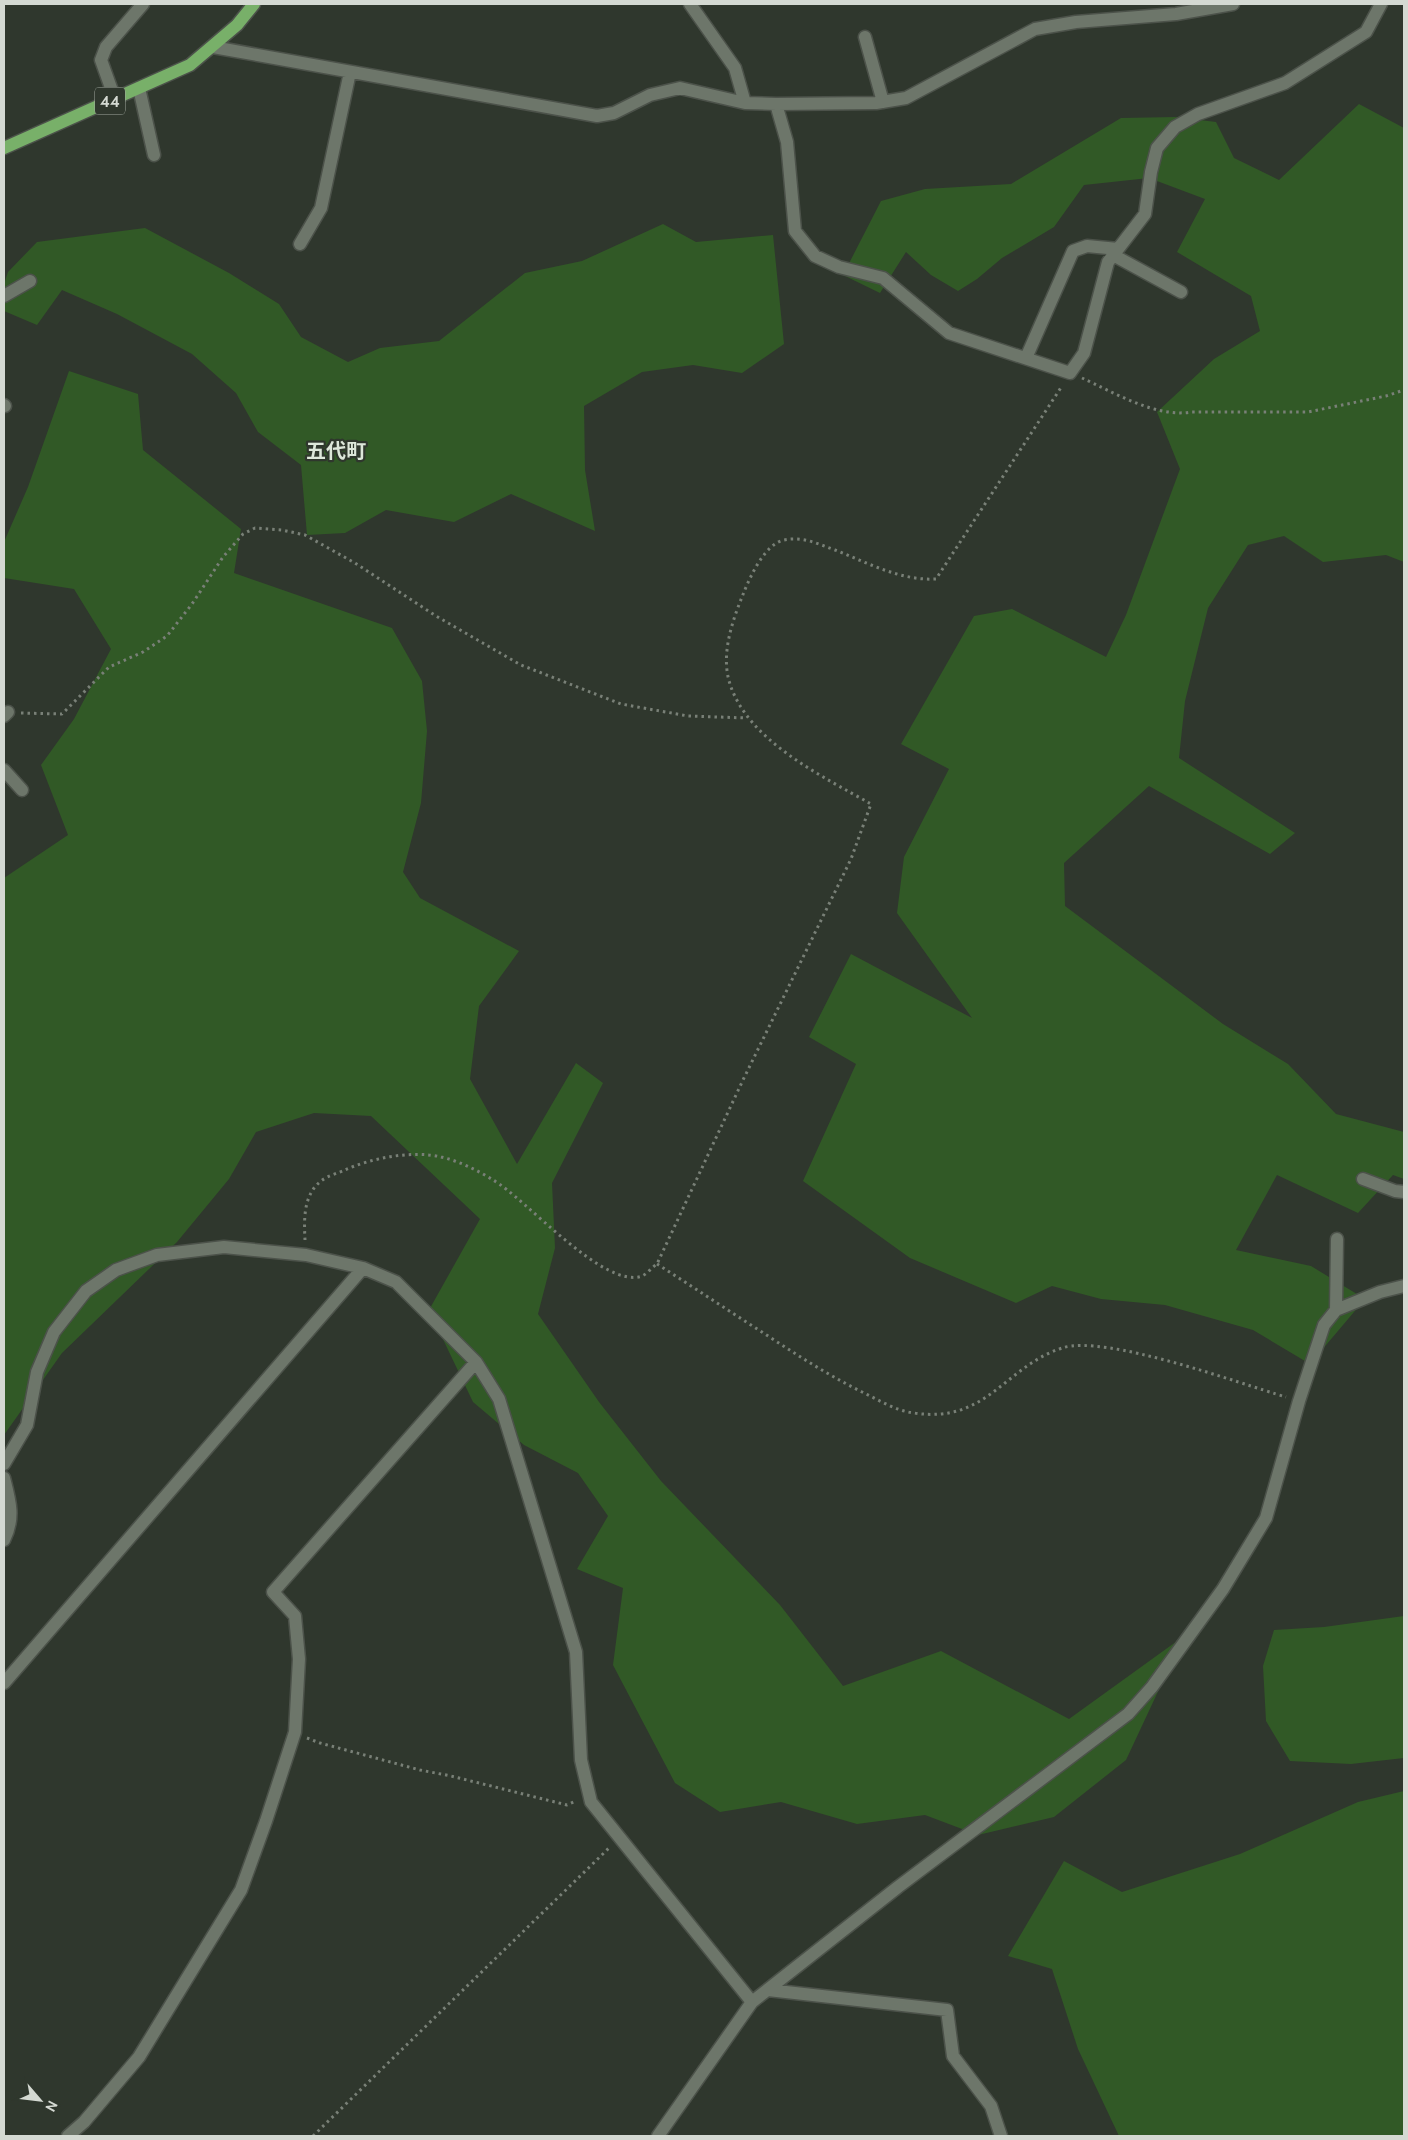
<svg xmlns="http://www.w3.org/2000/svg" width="1408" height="2140" viewBox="0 0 1408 2140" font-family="Cabin,'Noto Sans JP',sans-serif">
<rect width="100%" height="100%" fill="#2f372d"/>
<path fill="#315926" d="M1359,104L1404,128V562L1386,555L1323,562L1284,536L1248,545L1208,608L1185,701L1179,758L1295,833L1270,854L1149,786L1064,863L1065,906L1223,1024L1288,1064L1336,1114L1404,1132V1179L1393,1175L1358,1213L1277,1175L1236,1250L1311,1266L1365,1299L1310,1364L1253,1330L1165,1305L1101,1299L1052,1286L1016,1303L910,1258L803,1181L856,1064L809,1037L851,954L972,1018L897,913L904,857L949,769L901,744L974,616L1012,609L1106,657L1126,615L1180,469L1157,412L1214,359L1260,331L1251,296L1177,252L1205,199L1149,178L1084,185L1054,227L1002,258L977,279L958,291L931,275L906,252L880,293L843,275L881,201L925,189L1011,184L1121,118L1176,117L1216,122L1234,158L1279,180Z
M663,224L696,242L773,235L784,344L742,373L693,365L642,372L584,406L585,470L595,531L511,494L454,522L386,510L345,533L307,535L301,465L258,432L236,393L192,354L117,314L62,290L37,325L4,311V284L8,272L37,242L145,228L229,273L279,304L301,337L348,362L380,348L439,341L525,273L582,261Z
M69,371L138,394L143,450L241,529L234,573L392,628L422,681L427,731L421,803L403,872L420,898L519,951L479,1006L470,1079L517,1164L576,1063L603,1083L552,1183L555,1248L538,1314L599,1402L661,1481L780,1605L843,1686L941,1651L1069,1719L1184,1636L1126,1760L1054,1817L978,1835L925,1815L857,1824L781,1802L720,1812L675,1783L613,1665L623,1588L577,1569L608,1516L578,1473L524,1445L473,1402L429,1310L480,1219L371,1116L314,1113L256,1132L229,1179L177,1242L62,1353L4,1435V878L68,835L41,765L74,719L111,649L74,589L4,578V542L28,487Z
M1404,1616V1758L1351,1764L1290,1761L1266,1721L1263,1666L1274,1630L1324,1627Z
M1404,1791V2136H1119L1078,2049L1052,1969L1008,1956L1064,1861L1122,1892L1240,1854L1358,1802Z"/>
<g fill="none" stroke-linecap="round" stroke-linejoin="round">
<g stroke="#4c524a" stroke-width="15">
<path id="minor" d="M690,4L735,68L745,103
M865,37L883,102
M213,47L597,116L614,113L650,95L680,88L745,103L776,104L876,103L906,98L1035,29L1076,22L1176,14L1233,4
M139,88L154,155
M115,99L101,60L106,47L143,4
M776,104L787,142L795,231L815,256L839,267L883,278L949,333L1070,373L1084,353L1108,262L1145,214L1151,172L1157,148L1175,127L1198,114L1285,83L1366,32L1381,4
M300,244L321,208L350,72
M1113,255L1181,292
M4,296L30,281
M1026,358L1073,251L1087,246L1118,249
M4,405L5,406
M4,716L8,712
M4,770L22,790
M1363,1179L1395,1191L1404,1192
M1336,1310L1337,1239
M4,1464L27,1425L37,1372L54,1332L86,1291L116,1270L157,1255L224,1247L306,1255L363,1268L396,1282L476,1362L499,1399L576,1652L581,1760L591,1802L752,2002
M4,1478C10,1501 15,1518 4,1540
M4,1683L363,1268
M768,1990L947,2010L953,2056L991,2106L1001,2136
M68,2136L84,2122L139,2057L241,1890L266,1821L295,1732L299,1659L295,1616L273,1592L476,1362
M658,2136L752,2002L898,1887L1128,1714L1152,1687L1223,1589L1266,1518L1299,1401L1324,1325L1336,1310L1380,1292L1404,1286"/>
</g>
<g stroke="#4c524a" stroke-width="15">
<path id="major" d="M4,148L190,65L237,25L254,4"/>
</g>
<path stroke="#798077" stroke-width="3" stroke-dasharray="2.5 4" stroke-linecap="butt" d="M1082,378C1113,392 1156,418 1191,412H1308L1386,396L1404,390
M21,713L62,714L109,667L143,652L167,636L192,604L223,557L243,534L255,528L282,530L305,535L355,563L436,616L521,665L621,704L688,716L747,718
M305,1240C304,1220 303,1195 321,1181C327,1176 338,1173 345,1170C371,1158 413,1150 441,1157C459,1161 477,1170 493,1180C525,1198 604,1290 642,1276C647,1274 652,1267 657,1264L743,1080L851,859L871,804C822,776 748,741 730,684C720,654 733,619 744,592C751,575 765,544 784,540C803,536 818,544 835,550C868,563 901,581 936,579L1062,386
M657,1264C693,1287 729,1311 765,1334C797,1355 828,1375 862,1392C879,1400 896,1411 914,1413C987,1424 1004,1367 1062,1348C1105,1334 1238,1383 1286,1397
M307,1738L320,1743L420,1770L451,1776L567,1805L576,1801
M313,2136L610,1847"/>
<use href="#minor" stroke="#6d766a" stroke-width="12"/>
<use href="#major" stroke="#78b069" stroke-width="12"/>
</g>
<g text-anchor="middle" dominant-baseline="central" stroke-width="4.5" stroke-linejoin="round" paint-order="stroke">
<rect fill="#2f372d" stroke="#a2a8a0" stroke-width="1" x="95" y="87.5" width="30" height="27" rx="4"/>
<g font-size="16" font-weight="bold" fill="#d4d9d2">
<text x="110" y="101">44</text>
</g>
<g font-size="20" font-weight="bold" fill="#dde7da" stroke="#2f372d">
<text x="336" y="451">五代町</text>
</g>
</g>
<rect width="1408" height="2140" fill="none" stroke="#d4d9d2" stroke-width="10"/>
<g transform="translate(40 2100) rotate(118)" stroke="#2f372d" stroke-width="4" paint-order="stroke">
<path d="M0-4L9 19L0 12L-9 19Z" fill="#d4d9d2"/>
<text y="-8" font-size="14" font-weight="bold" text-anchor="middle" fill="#d4d9d2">N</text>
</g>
</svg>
